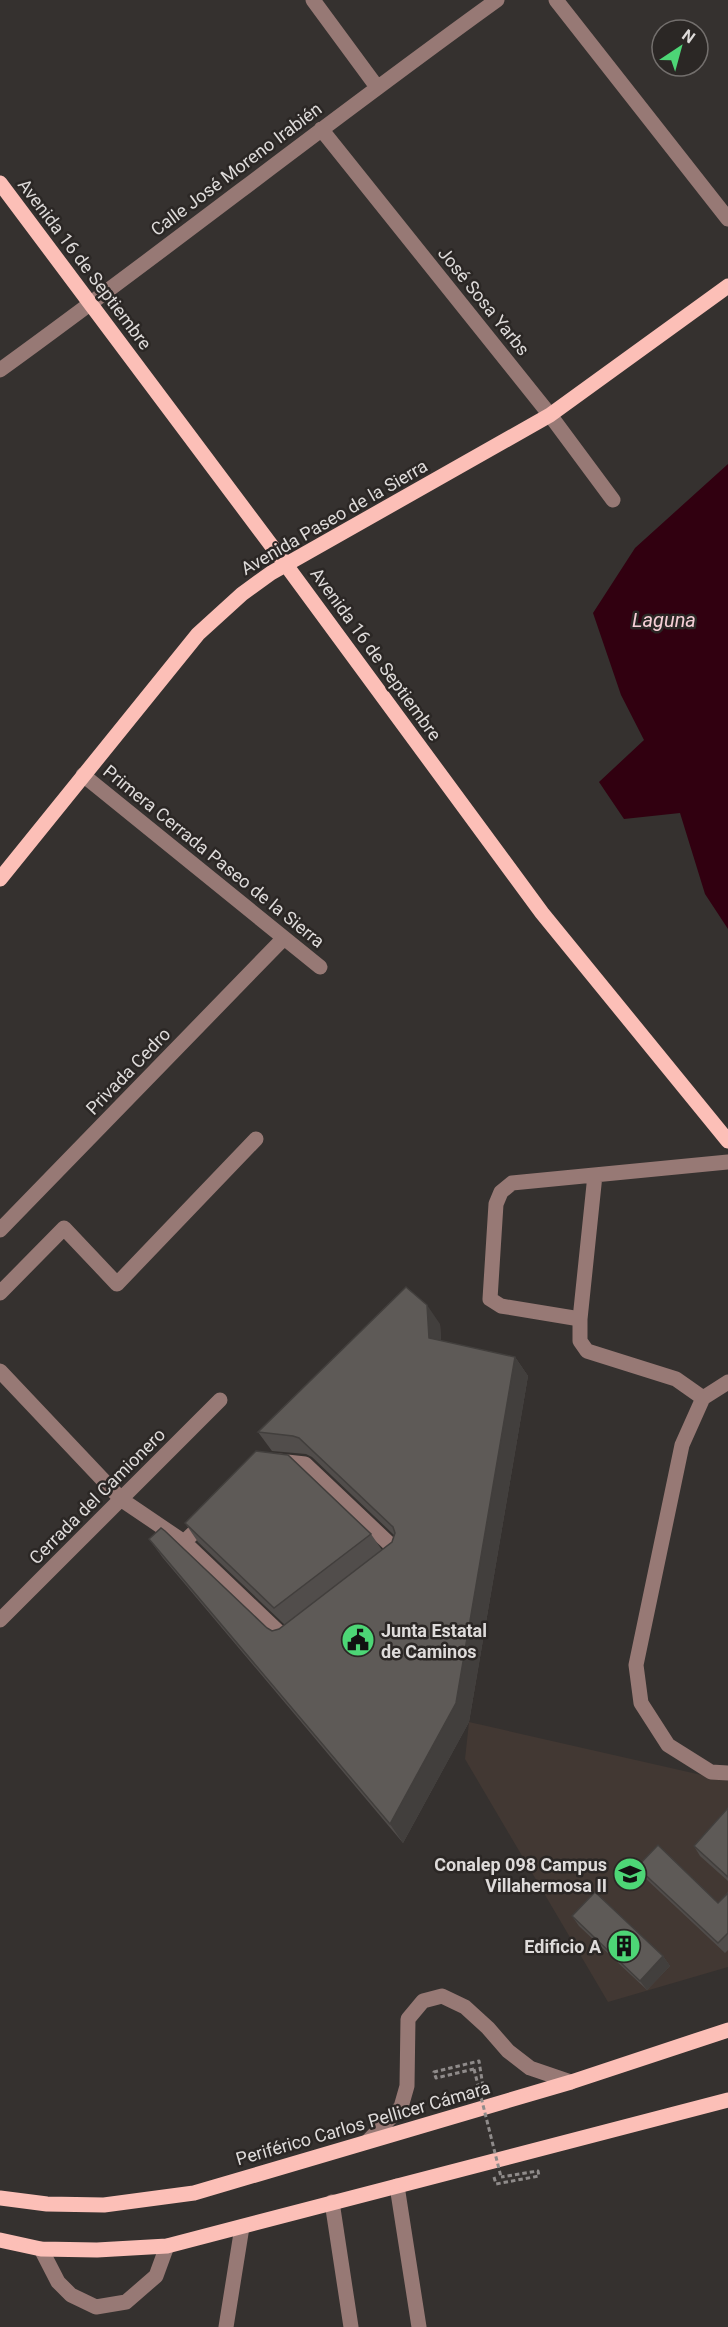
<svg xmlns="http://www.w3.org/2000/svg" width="728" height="2327" viewBox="0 0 728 2327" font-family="Roboto,sans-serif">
<rect width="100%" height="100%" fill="#35312f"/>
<path fill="#423833" d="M469,1722L728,1781V1967L608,2002L465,1759Z"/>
<path fill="#310010" d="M728,464V929L705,894L680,813L624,819L599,782L644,740L621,695L593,613L635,548Z"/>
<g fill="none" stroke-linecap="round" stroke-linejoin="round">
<path stroke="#8f8b8a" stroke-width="3" stroke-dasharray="4.5 3" stroke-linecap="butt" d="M474,2069L436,2078L434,2072L479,2061L484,2093
M494,2177L496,2184L539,2176L538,2171L501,2177"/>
<path stroke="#977975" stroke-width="15" d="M313,0L377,87
M556,0L728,219
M321,129L550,415L613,500
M0,370C167,249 329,121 497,0
M83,775L320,967
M595,1175L580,1319L501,1306L490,1299L496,1204L501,1192L512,1183L728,1162
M0,1230L284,938
M0,1293L64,1228L117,1284L256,1139
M580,1319V1341L587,1351L676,1379L703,1398
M0,1371L122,1500L184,1542L287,1640L291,1637
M728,1382L703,1398L682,1445L636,1665L641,1703L668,1745L711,1772L728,1773
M278,1461L305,1464L399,1553L395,1556
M184,1542L207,1520
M0,1620L220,1400
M368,2141L401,2107L407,2086L408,2019L423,2001L442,1996L465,2007L488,2028L508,2051L530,2068L571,2082
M397,2186L419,2327
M332,2202L351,2327
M41,2249L58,2282L71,2295L96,2307L126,2302L156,2276L167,2246
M226,2327L242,2227"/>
<path stroke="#fcbfb7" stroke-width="15" d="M0,183L286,565L542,913L728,1141
M0,879L198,634L242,594L271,573L550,415L728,286
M0,2198L47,2204L104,2205L194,2193L571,2082L728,2030
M0,2240L41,2249L97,2250L167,2246L728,2100"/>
<path stroke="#8f8b8a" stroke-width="3" stroke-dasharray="4.5 3" stroke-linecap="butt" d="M474,2069L501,2177"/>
</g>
<path fill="#514d4b" d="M440,1324L441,1341L515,1357L528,1376L469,1722L403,1843L163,1558L149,1539L267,1628L272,1631L279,1629L285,1625L198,1542L185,1523L371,1534L382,1550L392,1542L394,1535L312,1457L306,1454L272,1451L258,1432Z
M728,1808V1881L700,1856L694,1846Z
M637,1867L718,1903L728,1892V1950L725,1953L644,1877Z
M572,1916L663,1956L670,1966L647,1990L579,1926Z"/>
<path fill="#423f3d" d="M427,1305L440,1324L442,1357L429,1338Z
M515,1357L528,1376L469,1722L403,1843L390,1824Z
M663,1956L670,1966L647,1990L640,1981Z"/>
<path fill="#5e5a57" stroke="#423f3d" stroke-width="1.5" d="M406,1287L427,1305L429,1338L515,1357L456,1703L390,1824L149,1539L161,1528L165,1531L267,1628L272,1631L279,1629L392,1542L395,1533L393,1527L299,1438L293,1436L258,1432Z
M256,1451L288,1455L371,1534L274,1608L185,1523Z
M728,1808V1877L694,1846Z
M658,1845L718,1903L728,1893V1933L718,1943L637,1867Z
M595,1892L663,1956L640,1981L572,1916Z"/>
<defs>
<g id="civic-disc" transform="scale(1.725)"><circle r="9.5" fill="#4dd676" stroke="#2b2725"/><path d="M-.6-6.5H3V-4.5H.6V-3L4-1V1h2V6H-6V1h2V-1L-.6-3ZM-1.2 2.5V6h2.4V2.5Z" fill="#111"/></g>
<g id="school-disc" transform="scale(1.725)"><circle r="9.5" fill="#4dd676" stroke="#2b2725"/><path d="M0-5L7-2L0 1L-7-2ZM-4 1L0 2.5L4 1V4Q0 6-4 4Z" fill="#111"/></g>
<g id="building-disc" transform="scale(1.725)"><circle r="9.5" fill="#4dd676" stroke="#2b2725"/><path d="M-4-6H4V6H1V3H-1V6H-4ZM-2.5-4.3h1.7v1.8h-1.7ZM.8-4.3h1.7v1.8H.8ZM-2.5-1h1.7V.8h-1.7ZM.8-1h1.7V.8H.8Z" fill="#111"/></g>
</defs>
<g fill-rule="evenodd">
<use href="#civic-disc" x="358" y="1640"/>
<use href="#school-disc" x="630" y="1874"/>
<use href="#building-disc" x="624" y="1946"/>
</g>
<g text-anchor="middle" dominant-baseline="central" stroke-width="5" stroke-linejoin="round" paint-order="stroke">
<g font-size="18" fill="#dedbda" stroke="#2b2725">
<text transform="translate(236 169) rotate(-37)">Calle José Moreno Irabién</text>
<text transform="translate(85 264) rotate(53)">Avenida 16 de Septiembre</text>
<text transform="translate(484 301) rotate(51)">José Sosa Yarbs</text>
<text transform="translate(334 517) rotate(-30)">Avenida Paseo de la Sierra</text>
<text transform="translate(376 654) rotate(54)">Avenida 16 de Septiembre</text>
<text transform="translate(214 856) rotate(39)">Primera Cerrada Paseo de la Sierra</text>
<text transform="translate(128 1071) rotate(-46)">Privada Cedro</text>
<text transform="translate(97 1496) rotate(-45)">Cerrada del Camionero</text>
<text transform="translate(363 2123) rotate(-16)">Periférico Carlos Pellicer Cámara</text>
</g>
<g font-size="18" font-weight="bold" fill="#dedbda" stroke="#2b2725" text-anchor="end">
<text x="381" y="1630" text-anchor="start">Junta Estatal<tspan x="381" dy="21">de Caminos</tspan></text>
<text x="607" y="1864">Conalep 098 Campus<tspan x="607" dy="21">Villahermosa II</tspan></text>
<text x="601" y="1946">Edificio A</text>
</g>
<g font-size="20" font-style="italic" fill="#f6ced6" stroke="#2b2725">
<text x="664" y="620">Laguna</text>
</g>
</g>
<g transform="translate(680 48) rotate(36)"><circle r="28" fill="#2b2725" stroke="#736f6d" stroke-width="1.5"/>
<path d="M0-4.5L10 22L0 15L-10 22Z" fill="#4dd676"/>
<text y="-9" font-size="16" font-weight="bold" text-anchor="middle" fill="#dedbda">N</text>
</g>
</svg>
